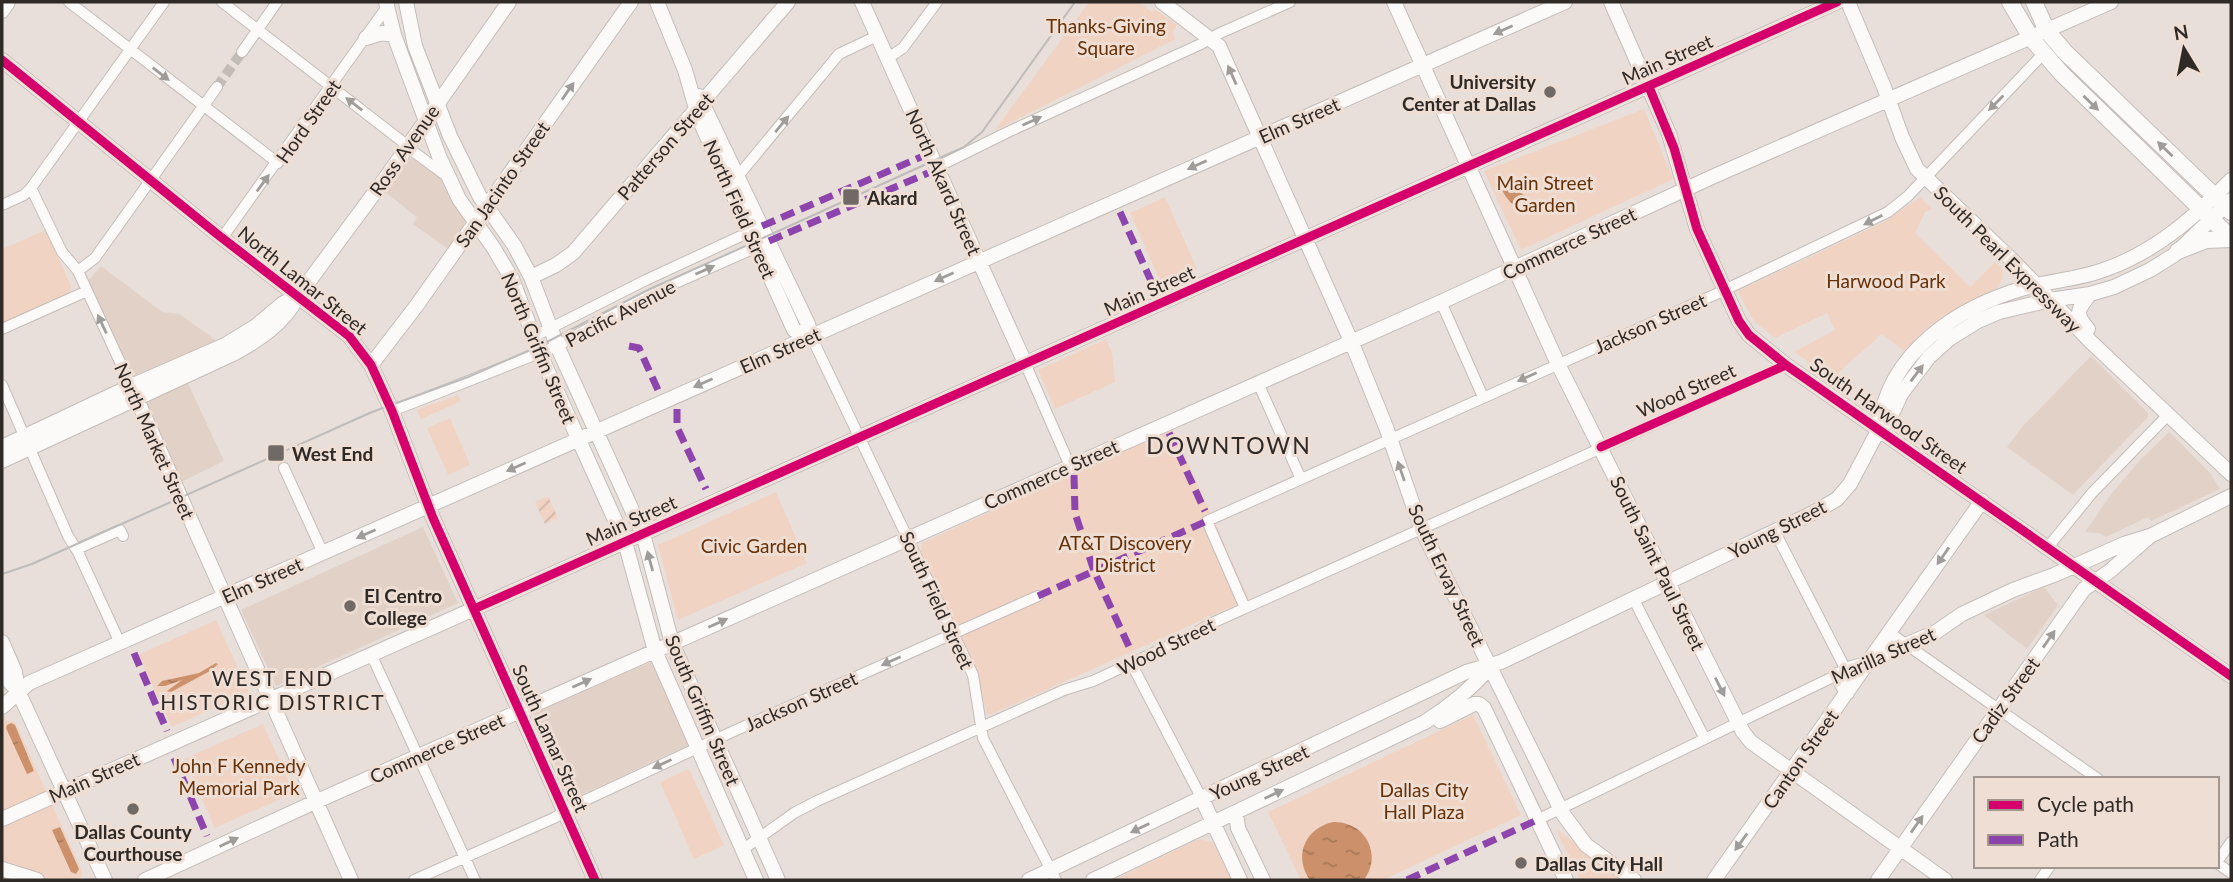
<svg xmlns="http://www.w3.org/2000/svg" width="2233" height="882" viewBox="0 0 2233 882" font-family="Lato,sans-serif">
<defs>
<pattern id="garden-furrows" width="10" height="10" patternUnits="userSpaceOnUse" patternTransform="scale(1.75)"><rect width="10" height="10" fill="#f0d3c3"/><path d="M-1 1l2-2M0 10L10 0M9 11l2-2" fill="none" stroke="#ceb5a8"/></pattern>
<pattern id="water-ripples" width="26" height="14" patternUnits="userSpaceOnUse" patternTransform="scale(1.75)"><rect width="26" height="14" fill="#cc916b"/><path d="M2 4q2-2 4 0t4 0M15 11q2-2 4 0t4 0" fill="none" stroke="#a67758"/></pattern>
</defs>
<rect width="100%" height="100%" fill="#e8dfda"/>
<path fill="#e2d1c7" d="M409,159H414L440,178L465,221L464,227L448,249L413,224L417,217L385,192Z
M101,266L162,312L179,314L220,343L178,362L224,461L179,483L87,282Z
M2091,356L2148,413V417L2073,495L2007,447L2023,426Z
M2169,432L2210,473L2220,489L2151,521L2148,517L2106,537L2099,533L2085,532L2112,493L2141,459Z
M423,527L458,603L276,686L241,610Z
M2044,587L2058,605L2027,649L1984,615Z
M651,662L689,745L570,800L533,713Z"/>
<path fill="#f0d3c3" d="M1089,2H1138L1152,12L1154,9L1177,25L1173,32L1175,39L994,131Z
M1644,109L1673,179L1521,250L1484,171Z
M1165,197L1197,269L1162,285L1130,213Z
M1920,197L1932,209L1925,212L1915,233L1970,287L1995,262C2005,270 2005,277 1997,288L1943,316L1925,330L1904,351L1882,334L1832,378L1794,352L1835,330L1827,313L1775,338L1754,321L1738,291L1884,222Z
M46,230L71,286L70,293L2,324V249Z
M1106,339L1112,353L1115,382L1055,409L1038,370Z
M458,395L461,401L421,419L417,410Z
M450,418L470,465L448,475L427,428Z
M1173,429L1249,599L992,714H987L977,673L921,551L922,543Z
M776,492L807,563L678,620L658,545Z
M216,620L249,692L172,727L138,655Z
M2,713L7,721L15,722L81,869L82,876L78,880H2Z
M1473,715L1521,815L1383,880H1364L1371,866V847L1327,824L1316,829L1309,878L1310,880H1301L1268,812Z
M263,724L294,793L215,828L184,759Z
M689,769L724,845L694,859L660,782Z
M1556,829L1625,880H1580Z
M1199,839L1216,843L1233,880H1114Z"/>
<path fill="url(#garden-furrows)" d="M548,496L558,518L545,524L535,502Z"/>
<path fill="url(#water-ripples)" d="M1496,180L1528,197L1515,207L1506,197Z
M216,663L218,664L210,671L171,692L167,691L182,680L165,686H157L162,681L199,673Z
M11,723L15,725L34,771L27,774L6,728L7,725Z
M1333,822C1365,821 1383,854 1364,880H1310C1293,857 1305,828 1333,822Z
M60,827L79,869L76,874L71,872L52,830Z"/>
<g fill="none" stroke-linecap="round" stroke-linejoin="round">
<path stroke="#c3bbb6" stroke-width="10" stroke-dasharray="10 5" stroke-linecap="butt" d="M217,87L242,52"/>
<g stroke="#c3bcb8" stroke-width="12">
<path id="street" d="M69,2L278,163
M222,2L408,146
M242,52L277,2
M888,58L903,48L937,2
M407,147L448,177
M937,167L1008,132L1201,44L1218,34L1290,2
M738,176L839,54L877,36
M31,188L62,252L78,271L131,386
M2,205L24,195L31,188L164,2
M222,238L389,4
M78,271L95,258L217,87
M1441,302L1483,397
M2,329L87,291
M811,336L973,675L983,738L1056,880
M533,337L646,280L756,229
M1025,363L1070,466
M1258,383L1301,479
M2,385L68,536L78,552L120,643
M392,411L557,346L653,293L764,244
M284,468L323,553
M1775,532L1845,668
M2048,547L2092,493L2168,415
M77,549L120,530L123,536
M1633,598L1704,737
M1245,608L1207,521L1714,295L1888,212L1908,196L2043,54
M1890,633L2098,779
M371,654L475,880
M1131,663L1202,799
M1537,820L1837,675L1845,668L1868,661
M742,850L794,813L817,801L1064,690L1093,681L1192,635L1212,623L1786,365
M2217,862L2231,842
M2217,863L2231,873
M414,880L554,818L575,805L734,731L1038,596
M2040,880L2050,866"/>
</g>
<g stroke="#c3bcb8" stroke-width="16">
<path id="secondary" d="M386,2L394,35L439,156L459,199L493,247L512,279L540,354L625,542L655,651L756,880
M406,2L415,46L450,136L480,197L514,245L531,277L559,350L643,534L672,643L778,880
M657,2L685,70L699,119L794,330L811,336
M862,2L1025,363
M1162,2L1219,46L1351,341L1386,427L1421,528L1563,814L1586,845L1634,880
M1394,2L1558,364L1743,732L1751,742L1945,880
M1611,2L1669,134L1697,229L1739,321L1749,335L1786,365L2231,676
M1848,2L1884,87L1902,137L1917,169L2014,262L2090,341L2231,474
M2,11L8,2
M366,38L382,33L394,35
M2,60L217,234L349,336L371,365L392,411L433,518L595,880
M699,96L808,324L811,336
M531,277L556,265L573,253L788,2
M2088,329C2074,313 2078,309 2090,294
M371,365L417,305L631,2
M131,386L351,880
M1879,429C1887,352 1959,306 2028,287C2054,280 2081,279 2106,269C2157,251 2194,217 2231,180
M2,447L131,386L225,345L256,326L282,304L298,296
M2,461L233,354C259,340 285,323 298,296L387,176L509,2
M2,642L15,672L18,691L105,880
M1870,660L1936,632L1962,614L2013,590L2054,575L2124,544L2150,536L2231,496
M2,669L5,677L17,690
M1837,675L1847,693
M2,707L29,683L1565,2
M1440,721L1474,704H1479L1484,708L1566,880
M1202,799L1240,880
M1236,812L1238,828L1263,880
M2,819L1837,2
M2,869L37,880
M145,880L315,802L1441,302L1712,177L2111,2
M1029,880L1466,672L1501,662L1815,512L1837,499L1850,484L1879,429L1890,418L1901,394L1929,357L1949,339L1978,321L1999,312L2050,300L2090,294L2114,287L2150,270L2174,255L2231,200
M1093,880L1425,722C1450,706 1471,689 1490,667
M1714,880L1982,501
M1878,880L2084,589L2110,571L2150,536"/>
</g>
<g stroke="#c3bcb8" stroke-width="18">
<path id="primary" d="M2010,2L2031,38L2061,73L2231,238
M2034,2L2047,31L2065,52L2231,212
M2178,251L2206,240L2231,239"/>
</g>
<use href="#street" stroke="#fcfaf9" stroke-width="10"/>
<use href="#secondary" stroke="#fcfaf9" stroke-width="14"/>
<use href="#primary" stroke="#fcfaf9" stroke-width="16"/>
<path stroke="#bebbbb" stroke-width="2" d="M2,574L32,564L372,412L468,377L537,347L646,291L964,147L982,132L1075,2"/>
<path stroke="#8e44ad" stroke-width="7" stroke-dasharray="14 7" stroke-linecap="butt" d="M1120,212L1156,292
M762,226L921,157
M769,241L928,173
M629,346L639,348L658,390
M677,409V427L706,489
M1169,433L1205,511
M1074,475L1075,513L1094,571L1131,651
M1038,596L1207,521
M134,653L167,731
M174,758L207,836
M1407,880L1537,820"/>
<g stroke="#eeded4" stroke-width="13">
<path id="cycleway" d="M2,60L217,234L349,336L371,365L392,411L433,518L595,880
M1649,87L1674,148L1697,229L1739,321L1749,335L1786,365L2231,676
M1601,447L1786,365
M474,609L1837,2"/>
</g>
<use href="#cycleway" stroke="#d6006c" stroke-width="9"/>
</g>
<defs><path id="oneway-solid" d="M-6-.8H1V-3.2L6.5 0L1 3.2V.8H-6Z" transform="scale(1.75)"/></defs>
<g fill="#a09c9a">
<use href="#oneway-solid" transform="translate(1503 30) rotate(156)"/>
<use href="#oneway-solid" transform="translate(161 74) rotate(38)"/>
<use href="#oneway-solid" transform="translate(1232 75) rotate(-114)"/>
<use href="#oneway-solid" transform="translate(568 91) rotate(-55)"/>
<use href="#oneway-solid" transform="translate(1996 103) rotate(135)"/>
<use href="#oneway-solid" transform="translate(2091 103) rotate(44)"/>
<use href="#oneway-solid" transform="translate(354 104) rotate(-142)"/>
<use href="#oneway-solid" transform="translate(1032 121) rotate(-24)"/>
<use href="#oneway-solid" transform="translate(782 124) rotate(-50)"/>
<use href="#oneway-solid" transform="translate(2165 149) rotate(-136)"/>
<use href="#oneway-solid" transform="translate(1197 165) rotate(156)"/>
<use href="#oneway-solid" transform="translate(263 183) rotate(-54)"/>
<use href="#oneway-solid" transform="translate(1873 220) rotate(153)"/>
<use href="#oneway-solid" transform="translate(705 270) rotate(-24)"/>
<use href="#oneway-solid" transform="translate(944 277) rotate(156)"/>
<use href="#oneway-solid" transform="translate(102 324) rotate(-115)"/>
<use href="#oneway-solid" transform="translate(1917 373) rotate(-53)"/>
<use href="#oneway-solid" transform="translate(1527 377) rotate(156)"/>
<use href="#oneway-solid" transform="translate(703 383) rotate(156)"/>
<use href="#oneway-solid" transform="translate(516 467) rotate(156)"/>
<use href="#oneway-solid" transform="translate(1401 471) rotate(-109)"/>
<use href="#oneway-solid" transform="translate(366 534) rotate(156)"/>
<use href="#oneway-solid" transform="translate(1943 556) rotate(125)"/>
<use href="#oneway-solid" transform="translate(650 561) rotate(-105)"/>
<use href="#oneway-solid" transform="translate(718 623) rotate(-24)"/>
<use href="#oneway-solid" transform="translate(2049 639) rotate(-55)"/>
<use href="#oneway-solid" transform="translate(891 661) rotate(156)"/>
<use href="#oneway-solid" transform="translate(582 683) rotate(-24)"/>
<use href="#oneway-solid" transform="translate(1720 687) rotate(63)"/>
<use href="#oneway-solid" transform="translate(662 764) rotate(155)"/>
<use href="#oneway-solid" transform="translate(1274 794) rotate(-25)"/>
<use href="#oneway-solid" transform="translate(1917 824) rotate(-55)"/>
<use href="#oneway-solid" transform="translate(1140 828) rotate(154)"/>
<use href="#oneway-solid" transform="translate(229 842) rotate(-25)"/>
<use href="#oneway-solid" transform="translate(1741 842) rotate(126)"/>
</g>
<g fill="#706966" stroke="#eeded4" stroke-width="2.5">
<circle cx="1550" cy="92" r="7"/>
<rect x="842" y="188" width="18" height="18" rx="3.5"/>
<rect x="267" y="444" width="18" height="18" rx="3.5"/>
<circle cx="350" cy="606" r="7"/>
<circle cx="133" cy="809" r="7"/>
<circle cx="1521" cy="863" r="7"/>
</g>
<g text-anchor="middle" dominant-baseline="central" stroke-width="6" stroke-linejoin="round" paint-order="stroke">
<g font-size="19" fill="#673108" stroke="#eeded4">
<text x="1106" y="25">Thanks-Giving<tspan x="1106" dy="22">Square</tspan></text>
<text x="1545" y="182">Main Street<tspan x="1545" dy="22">Garden</tspan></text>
<text x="1886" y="280">Harwood Park</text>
<text x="1125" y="542">AT&amp;T Discovery<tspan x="1125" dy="22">District</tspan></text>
<text x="754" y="545">Civic Garden</text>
<text x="239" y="765">John F Kennedy<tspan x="239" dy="22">Memorial Park</tspan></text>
<text x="1424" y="789">Dallas City<tspan x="1424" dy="22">Hall Plaza</tspan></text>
</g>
<g font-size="19" fill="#302a27" stroke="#eeded4">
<text transform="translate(1667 59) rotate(-24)">Main Street</text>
<text transform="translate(1299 120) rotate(-24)">Elm Street</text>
<text transform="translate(308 121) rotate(-55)">Hord Street</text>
<text transform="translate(665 146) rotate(-49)">Patterson Street</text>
<text transform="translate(404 150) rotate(-55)">Ross Avenue</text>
<text transform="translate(944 182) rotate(66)">North Akard Street</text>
<text transform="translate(502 184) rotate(-55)">San Jacinto Street</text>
<text transform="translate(740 209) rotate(66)">North Field Street</text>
<text transform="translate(1569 243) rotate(-25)">Commerce Street</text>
<text transform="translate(2008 259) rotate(45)">South Pearl Expressway</text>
<text transform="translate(303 280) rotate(39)">North Lamar Street</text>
<text transform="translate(1149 290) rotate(-24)">Main Street</text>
<text transform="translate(620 313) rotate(-28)">Pacific Avenue</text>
<text transform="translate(1650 323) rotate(-24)">Jackson Street</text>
<text transform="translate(539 348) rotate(67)">North Griffin Street</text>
<text transform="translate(780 350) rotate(-24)">Elm Street</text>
<text transform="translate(1686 390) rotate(-24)">Wood Street</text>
<text transform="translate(1889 415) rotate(35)">South Harwood Street</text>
<text transform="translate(155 441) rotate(66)">North Market Street</text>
<text transform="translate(1051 474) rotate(-24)">Commerce Street</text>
<text transform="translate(631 520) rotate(-24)">Main Street</text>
<text transform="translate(1777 529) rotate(-27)">Young Street</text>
<text transform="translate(1658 563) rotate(64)">South Saint Paul Street</text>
<text transform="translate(1447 575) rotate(65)">South Ervay Street</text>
<text transform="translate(262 580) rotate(-24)">Elm Street</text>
<text transform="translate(937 600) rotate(65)">South Field Street</text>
<text transform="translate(1166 646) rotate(-26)">Wood Street</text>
<text transform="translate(1883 655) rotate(-24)">Marilla Street</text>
<text transform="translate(2005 700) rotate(-54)">Cadiz Street</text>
<text transform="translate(801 701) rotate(-24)">Jackson Street</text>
<text transform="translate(703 710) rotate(67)">South Griffin Street</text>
<text transform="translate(551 738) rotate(66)">South Lamar Street</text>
<text transform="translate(437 748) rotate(-24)">Commerce Street</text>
<text transform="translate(1800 759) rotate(-55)">Canton Street</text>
<text transform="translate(1259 772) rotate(-25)">Young Street</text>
<text transform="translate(94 777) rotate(-24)">Main Street</text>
</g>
<g font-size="19" font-weight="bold" fill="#302a27" stroke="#eeded4" text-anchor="start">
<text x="1536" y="81" text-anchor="end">University<tspan x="1536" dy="22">Center at Dallas</tspan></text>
<text x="867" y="197">Akard</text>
<text x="292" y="453">West End</text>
<text x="364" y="595">El Centro<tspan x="364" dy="22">College</tspan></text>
<text x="133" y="831" text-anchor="middle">Dallas County<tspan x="133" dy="22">Courthouse</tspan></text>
<text x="1535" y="863">Dallas City Hall</text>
</g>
<g font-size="21" letter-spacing="2" fill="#302a27" stroke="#eeded4">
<text x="273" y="677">WEST END<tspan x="273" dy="24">HISTORIC DISTRICT</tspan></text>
</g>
<g font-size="23" letter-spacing="2" fill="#302a27" stroke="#eeded4">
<text x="1229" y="445">DOWNTOWN</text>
</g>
</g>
<rect width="2233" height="882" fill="none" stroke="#302a27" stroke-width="7"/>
<rect x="1974" y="777" width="245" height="91" fill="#eeded4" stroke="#a2968f" stroke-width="2"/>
<rect x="1988" y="800" width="35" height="10" fill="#d6006c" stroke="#a2968f" stroke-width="2"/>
<text x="2037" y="812" font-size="21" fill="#302a27">Cycle path</text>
<rect x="1988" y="835" width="35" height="10" fill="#8e44ad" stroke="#a2968f" stroke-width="2"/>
<text x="2037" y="847" font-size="21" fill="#302a27">Path</text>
<g transform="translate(2184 49) rotate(350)" stroke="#eeded4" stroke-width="5" paint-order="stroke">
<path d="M0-5L12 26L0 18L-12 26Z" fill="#302a27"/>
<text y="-10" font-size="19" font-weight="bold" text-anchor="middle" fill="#302a27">N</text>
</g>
</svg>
